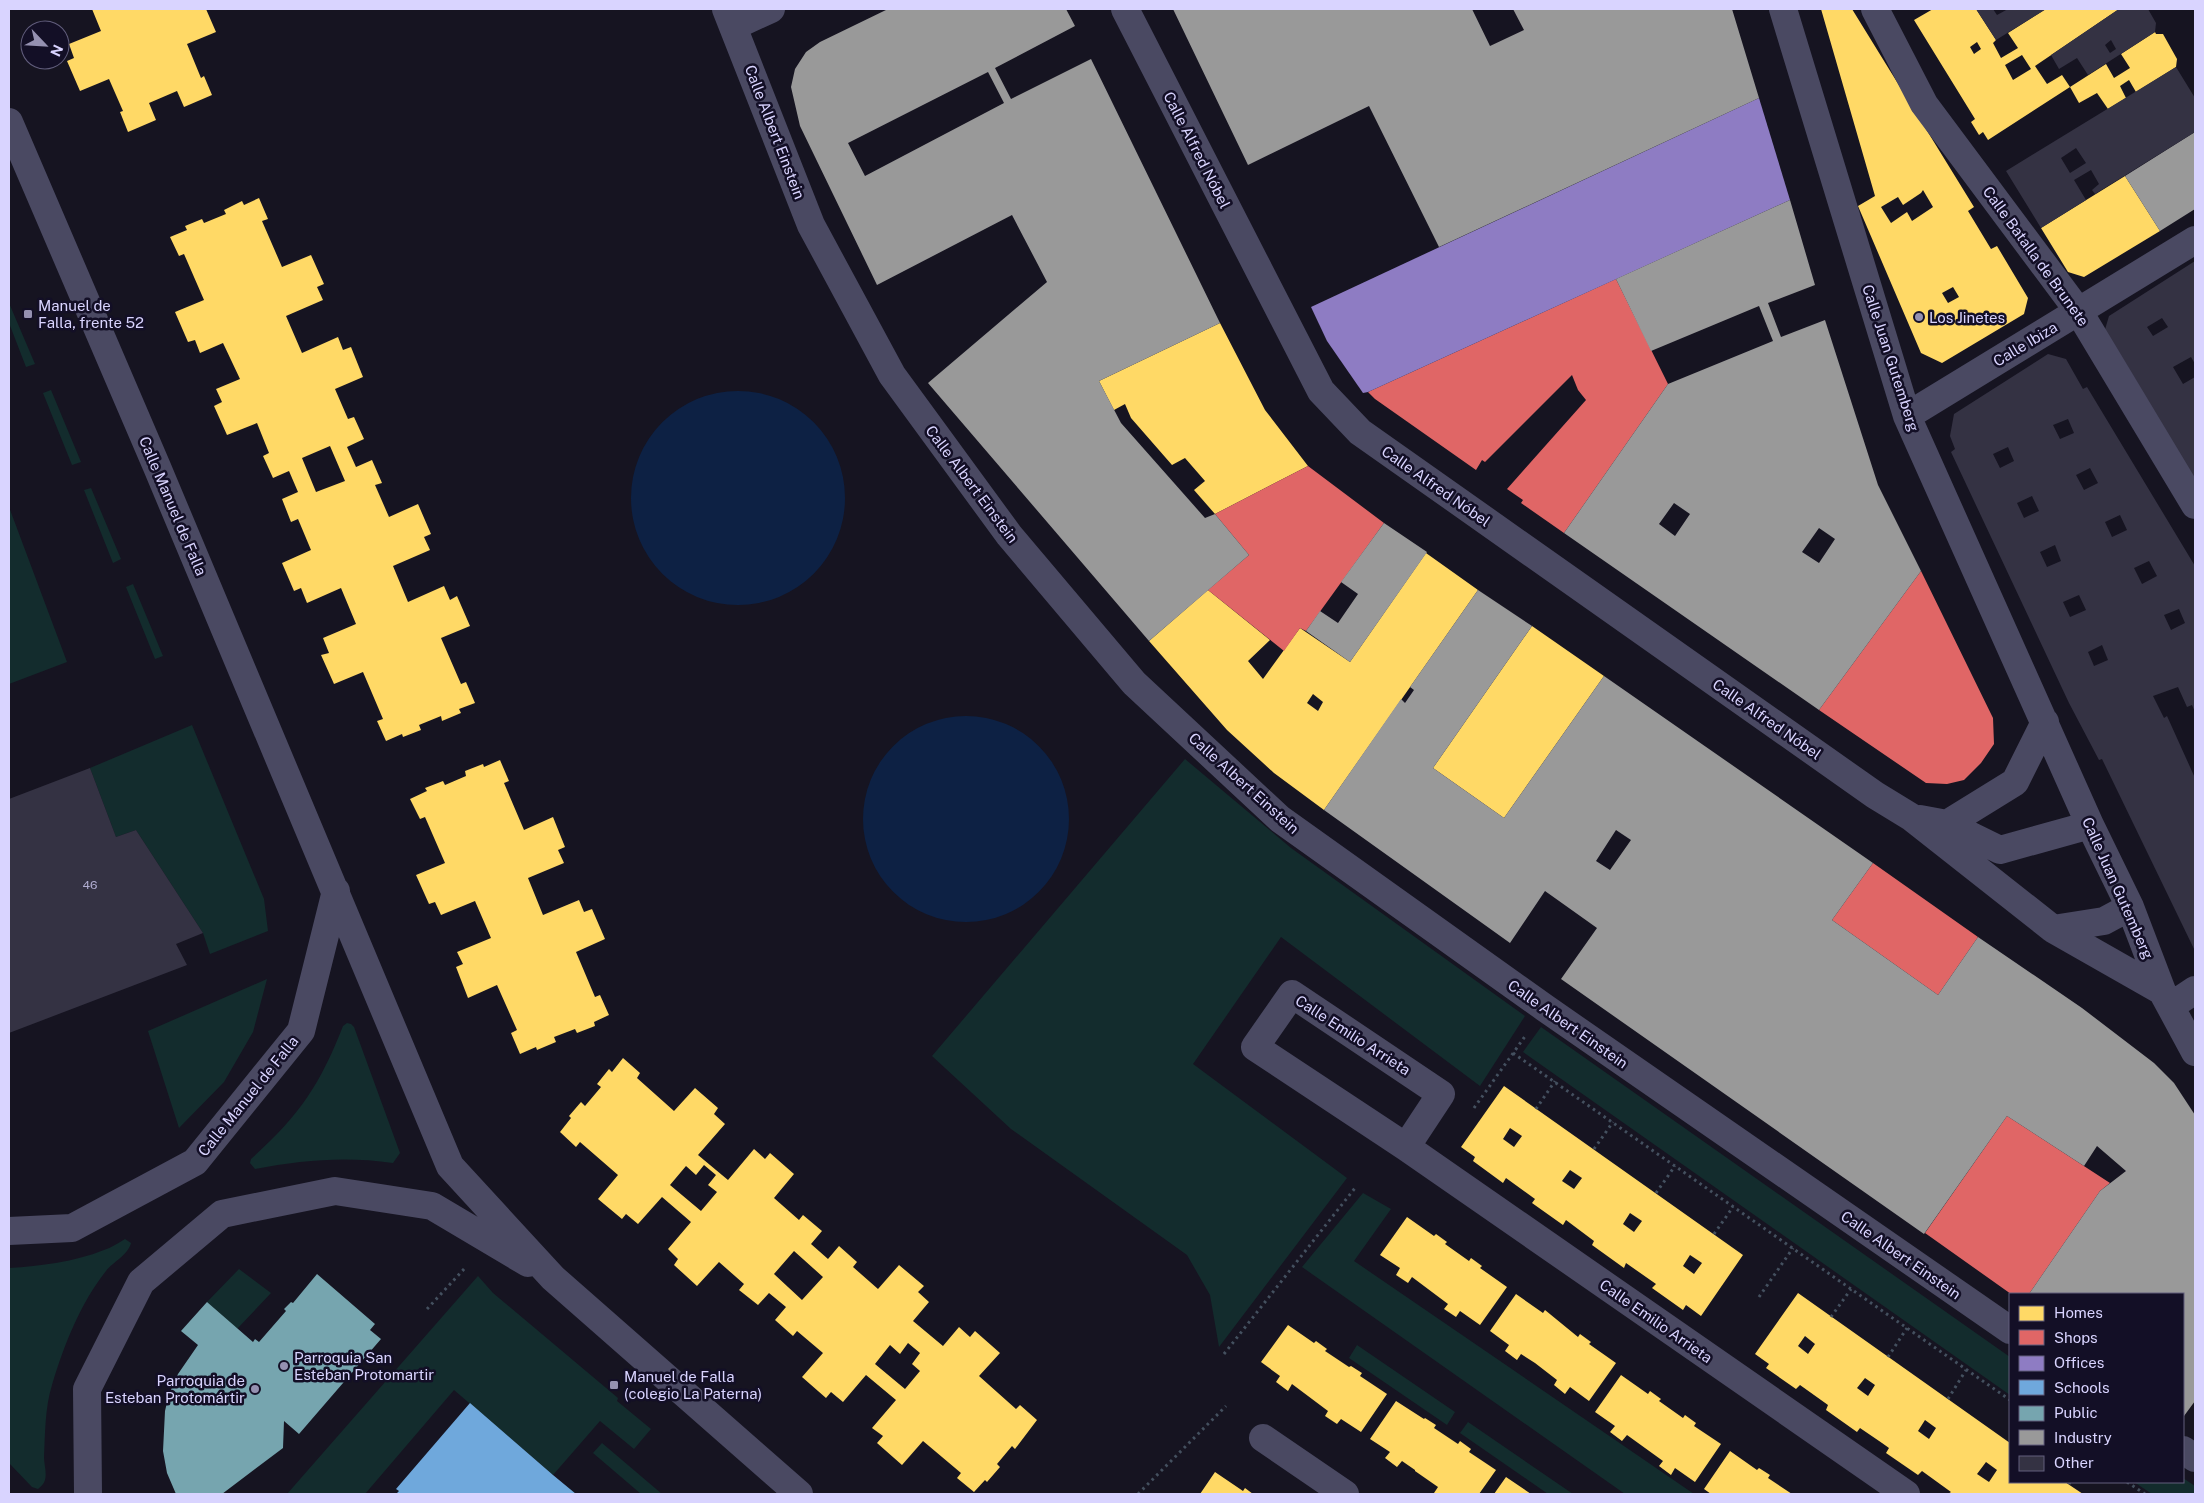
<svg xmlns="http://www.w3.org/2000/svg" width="2204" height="1503" viewBox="0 0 2204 1503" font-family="'Public Sans',sans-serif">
<rect width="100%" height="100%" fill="#161421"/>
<path fill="#132c2d" d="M9,303L35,364L26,367L9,323Z
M51,390L81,462L72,465L43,393Z
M91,488L121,559L113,563L84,490Z
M9,507L67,662L9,684Z
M133,584L163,656L155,659L126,587Z
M192,725L264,899L268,931L210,954L203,933L136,830L116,837L90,768Z
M1185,759L1291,848L1525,1016L1480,1086L1281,937L1193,1064L1347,1178L1219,1347L1210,1295L1187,1255L1011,1129L932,1056Z
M267,979L253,1032L224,1082L179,1128L148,1031Z
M347,1023L351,1024L354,1027L400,1153L393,1163C346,1156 302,1160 255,1169L250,1163L251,1159C299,1116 320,1085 343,1026Z
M1541,1027L2010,1357V1395L1523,1052Z
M1363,1193L1391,1209L1354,1261L1694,1494H1625L1302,1267Z
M125,1239L131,1243C128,1255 113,1262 106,1271C80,1304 64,1345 52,1385C45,1407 45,1434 44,1457C44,1464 47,1473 45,1480C44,1484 41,1486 38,1489L32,1487L9,1463V1268C41,1266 74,1262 104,1250C111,1248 118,1243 125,1239Z
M239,1269L271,1293L237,1329L207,1302Z
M478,1276L493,1293L618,1398L617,1401L651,1429L634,1449L600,1421L553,1475L454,1390L365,1494H287Z
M1357,1345L1455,1412L1447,1425L1349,1358Z
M1468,1422L1573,1494H1548L1460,1433Z
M602,1443L662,1494H641L593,1453Z
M2183,1478L2195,1486V1494H2152L2134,1482H2183Z"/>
<path fill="#0d2144" d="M631 498a107 107 0 1 1 214 0a107 107 0 1 1-214 0Z
M863 819a103 103 0 1 1 206 0a103 103 0 1 1-206 0Z"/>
<path fill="#ffd966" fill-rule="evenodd" d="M92,9H206L216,32L187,44L201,78L204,76L212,95L184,107L177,91L149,103L156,120L128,132L120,112L123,111L109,79L80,91L67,61L74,58L69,44L101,31Z
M1821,9H1852L1974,207L1968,211L1991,249L1997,246L2028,298L2024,314L1942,363L1921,353L1858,206L1875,196ZM1923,190L1933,207L1912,221L1907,212L1891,223L1881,207L1898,197L1903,205L1921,193ZM1953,287L1959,297L1948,303L1942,293Z
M1933,9H1976L1996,40L1993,43L2001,58L2018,48L2008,33L2046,9H2119L2035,66L2047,84L2062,75L2070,87L1988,140L1983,132L1979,135L1971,122L1975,119L1914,20ZM1977,42L1981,49L1974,54L1970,47ZM2022,55L2031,69L2013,80L2005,65Z
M2155,32L2156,34H2163L2177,59L2176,67L2136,92L2129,80L2120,86L2126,98L2108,109L2097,93L2079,103L2070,87L2106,64L2114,78L2130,68L2121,54Z
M2125,176L2160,231L2084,277L2068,272L2041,228Z
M259,198L268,219L262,221L282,267L311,255L324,284L317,287L323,300L286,316L302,353L338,337L343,350L351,347L363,377L335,389L348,419L354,417L364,439L347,447L356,467L372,460L382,483L375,485L389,517L418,504L431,534L424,537L430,550L393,566L408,602L444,586L450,600L457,596L470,626L441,638L461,684L466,682L475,703L459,709L461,713L442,721L441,716L419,725L421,730L403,737L402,734L386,741L377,721L383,719L363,672L334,684L321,655L329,653L323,638L356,624L341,588L307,603L301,588L294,591L282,563L311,550L298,519L291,522L282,499L298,492L289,471L273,478L263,456L269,453L257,423L227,435L214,406L222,402L216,389L240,379L223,343L200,353L195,340L188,342L175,312L204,300L184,254L179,256L170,237L187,230L185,226L202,219L204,223L226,214L224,210L242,201L244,205ZM330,446L345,481L316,492L302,458Z
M1220,323L1265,410L1308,466L1215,514L1194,490L1205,481L1185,458L1172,465L1131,418L1125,404L1114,410L1099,381Z
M1426,553L1478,590L1324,810L1274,773L1227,730L1149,641L1208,590L1270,640L1248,661L1263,679L1300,628L1350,662ZM1313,694L1323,702L1318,711L1307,703Z
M1532,626L1604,676L1504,818L1433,768Z
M500,760L509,781L504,783L524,830L553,817L565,847L558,850L564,863L528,878L543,915L579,900L584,912L592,909L605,939L576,952L595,997L600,995L609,1015L594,1022L595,1026L577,1033L575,1029L554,1037L556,1042L537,1050L536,1047L520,1054L511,1033L517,1030L497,985L468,998L456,967L463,964L457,952L491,938L475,901L441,915L435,902L429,904L416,875L445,863L425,817L420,819L410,799L427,791L425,788L443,781L445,785L466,776L465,771L483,764L484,767Z
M623,1058L640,1073L637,1078L674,1111L695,1088L718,1108L714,1114L725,1124L698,1155L728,1180L754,1149L765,1159L770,1153L794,1174L774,1198L799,1220L803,1215L822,1231L811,1244L828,1259L839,1246L857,1262L853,1267L878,1289L899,1265L924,1286L918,1292L929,1302L913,1321L943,1346L959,1327L970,1337L975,1331L1000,1353L979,1376L1016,1409L1020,1405L1037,1420L1015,1449L1012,1446L997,1464L1000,1467L987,1482L985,1480L974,1492L957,1478L961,1473L923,1441L902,1465L877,1443L883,1436L872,1428L896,1400L866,1375L843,1402L831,1392L826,1398L802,1377L823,1353L797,1331L793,1336L775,1320L786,1307L769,1293L758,1305L739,1290L744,1284L719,1262L697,1286L674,1265L678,1259L668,1249L691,1222L662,1197L638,1224L626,1214L622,1219L598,1199L618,1175L580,1142L576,1147L560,1132L571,1118L569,1116L581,1102L585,1106L601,1087L597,1084L609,1069L612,1072ZM704,1165L716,1175L708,1185L717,1192L701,1211L670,1185L686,1166L696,1175ZM794,1251L823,1277L802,1300L774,1274ZM908,1343L920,1353L912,1364L920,1371L905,1389L875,1364L890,1345L900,1354Z
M1504,1086L1743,1255L1701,1316L1686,1305L1683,1310L1652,1288L1656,1284L1626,1263L1624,1268L1592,1245L1594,1241L1566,1220L1563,1225L1532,1203L1535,1199L1506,1178L1503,1183L1473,1161L1475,1157L1461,1147ZM1510,1128L1522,1136L1514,1147L1503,1139ZM1570,1170L1582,1178L1574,1189L1562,1181ZM1630,1213L1642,1221L1634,1232L1623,1224ZM1690,1255L1702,1263L1694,1274L1683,1266Z
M1407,1217L1434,1236L1436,1234L1447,1242L1445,1244L1469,1261L1471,1258L1482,1266L1480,1268L1507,1287L1480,1325L1460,1311L1456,1317L1444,1309L1448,1304L1412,1277L1408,1283L1396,1275L1400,1268L1380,1255Z
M1798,1293L2010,1443V1482H2065L2083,1494H1948L1951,1492L1922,1471L1918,1475L1886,1453L1889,1448L1882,1443L1860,1428L1857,1432L1826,1410L1828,1405L1800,1385L1796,1389L1766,1368L1769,1364L1755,1354ZM1805,1336L1815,1344L1808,1354L1798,1346ZM1865,1378L1875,1385L1868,1396L1857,1388ZM1925,1420L1936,1428L1929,1439L1918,1431ZM1986,1462L1997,1470L1989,1482L1977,1474Z
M1516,1294L1543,1313L1545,1310L1578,1337L1580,1334L1591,1342L1589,1344L1616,1363L1589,1401L1570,1387L1565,1394L1554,1385L1557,1380L1535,1363L1521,1354L1517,1360L1505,1351L1509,1345L1490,1331Z
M1288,1325L1314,1343L1316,1341L1327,1349L1325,1351L1349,1367L1351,1366L1362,1373L1360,1376L1387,1394L1361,1432L1341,1419L1337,1424L1325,1416L1328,1411L1292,1384L1288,1391L1276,1382L1280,1376L1261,1362Z
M1621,1375L1648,1394L1650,1391L1661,1399L1659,1401L1683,1418L1685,1415L1696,1423L1694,1426L1721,1444L1695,1482L1675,1468L1671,1475L1659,1466L1663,1461L1627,1435L1622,1441L1610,1432L1615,1426L1595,1412Z
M1396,1401L1424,1419L1425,1418L1436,1425L1434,1428L1458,1444L1460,1441L1471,1449L1469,1452L1496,1470L1479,1494H1436L1434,1493L1438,1487L1415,1471V1470L1402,1461L1397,1467L1385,1458L1390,1452L1370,1439Z
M1730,1451L1757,1470L1759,1468L1770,1475L1768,1478L1792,1494H1711L1704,1489Z
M1215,1472L1243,1491L1245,1488L1253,1494H1200Z
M1506,1477L1531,1494H1494Z"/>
<path fill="#e06666" d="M1616,279L1668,384L1564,533L1521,503L1523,500L1507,489L1586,400L1578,390L1572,375L1485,462L1482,460L1476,470L1375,399L1368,392Z
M1308,466L1384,523L1306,631L1300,628L1284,651L1208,590L1249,555L1215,514Z
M1921,571L1993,718L1994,744L1981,763L1964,780L1947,784L1926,783L1819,710Z
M1873,863L1978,937L1938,995L1832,920Z
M2007,1116L2110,1183L2100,1191L2029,1294H2011L1925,1233Z"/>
<path fill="#8e7cc3" d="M1759,98L1790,200L1368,392L1363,393L1327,341L1311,307Z"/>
<path fill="#6fa8dc" d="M470,1403L553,1475L576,1494H396L399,1491L396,1489Z"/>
<path fill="#76a5af" d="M317,1274L375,1324L370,1330L381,1339L299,1434L284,1421L283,1448L222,1494H176L167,1473L163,1451L165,1411L169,1394L178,1374L198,1345L181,1331L207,1302L253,1342L255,1339L259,1342L286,1311L284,1309L291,1302L293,1303Z"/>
<path fill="#999" fill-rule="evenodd" d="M888,9H1066L1075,26L995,68L1011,99L1091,59L1220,323L1099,381L1121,423L1205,518L1215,514L1249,555L1149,641L928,383L1047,282L1012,215L877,285L800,126L791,87L795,69L806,52L820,42ZM988,72L1004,103L865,176L848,143Z
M1173,9H1472L1490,46L1524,30L1513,9H1732L1759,98L1439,247L1369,106L1248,165Z
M2195,132V209L2160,231L2125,176Z
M1790,200L1815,285L1768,303L1781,337L1825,320L1878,485L1921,571L1819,710L1564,533L1668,384L1773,341L1759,306L1651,351L1616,279ZM1674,503L1690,514L1675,536L1659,524ZM1819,528L1835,539L1819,563L1802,552Z
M1384,523L1427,552L1350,662L1306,631L1320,611L1338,623L1358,594L1341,582Z
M1478,590L1532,626L1433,768L1504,818L1604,676L1873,863L1832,920L1938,995L1978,937L2082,1008L2154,1063L2174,1083L2195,1115V1401L2184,1416L2183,1294H2029L2100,1191L2126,1171L2097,1146L2084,1166L2007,1116L1924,1234L1561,979L1597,928L1545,891L1510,943L1324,810L1401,699L1405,703L1414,690L1410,687ZM1616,830L1631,840L1610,870L1596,861Z"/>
<path fill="#343243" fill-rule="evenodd" d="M1976,9H1993L1997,15L2008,9H2046L1996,40Z
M2119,9H2148L2156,23L2155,32L2088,75L2077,58L2059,69L2051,55ZM2111,40L2116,49L2110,53L2105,45Z
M2176,67L2195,98V132L2095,194L2092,190L2099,184L2091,170L2074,180L2086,200L2041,228L2006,171ZM2076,148L2086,163L2070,173L2061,158Z
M2195,261V364L2191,357L2173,367L2183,384L2195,377V483L2104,333L2109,316ZM2162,318L2168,327L2153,336L2147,327Z
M2048,354L2066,359L2083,389L2087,387L2195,566V712L2192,705L2187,707L2178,687L2153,696L2164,718L2167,716L2195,778V951L2102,759L2099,760L2069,703L1951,452L1955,449L1950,436L1954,414ZM2068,419L2074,433L2060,439L2053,425ZM2008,447L2014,461L2000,468L1993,454ZM2090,468L2098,483L2084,490L2076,475ZM2032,496L2039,511L2024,518L2017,503ZM2120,515L2127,530L2112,537L2105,522ZM2055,545L2061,561L2047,567L2040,552ZM2149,561L2157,576L2142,584L2134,568ZM2079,595L2086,610L2070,617L2063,602ZM2179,609L2185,623L2171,630L2164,615ZM2102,645L2108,660L2094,666L2088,652Z
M90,768L116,837L136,830L203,933L176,944L187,965L9,1033V799Z"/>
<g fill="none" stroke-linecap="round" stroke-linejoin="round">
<path stroke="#44505f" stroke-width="3" stroke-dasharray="2.5 4" stroke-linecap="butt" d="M1513,1053L2010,1400
M1474,1108L1526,1035
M1536,1109L1555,1081
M1594,1149L1613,1122
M1656,1193L1675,1166
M1714,1234L1733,1207
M1759,1297L1793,1248
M427,1309L465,1268
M1831,1317L1851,1289
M1224,1354L1355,1188
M1888,1357L1907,1328
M1948,1399L1966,1370
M2127,1482L2145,1494
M2069,1484L2070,1482
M1138,1494L1226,1406"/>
<path stroke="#4a4962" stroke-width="28" d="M726,9L811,225L892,375L1009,535L1134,683L1280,819L1545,1008L2010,1330
M1125,9L1321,391L1360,432L1875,795L1911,817L2053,929L2162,991
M1783,9L1907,416L2090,825L2130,907L2162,991L2195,1052
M1875,9L1924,104L2079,312L2195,505
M734,26L771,9
M9,122L157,467L450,1166L553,1278L799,1494
M1907,416L2195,240
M1920,819L1947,824L2000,850L2090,825
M1947,824L2015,782L2045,722
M2053,929L2104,921L2130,907
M2171,1006L2195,990
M1406,1147L1441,1094L1292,994L1255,1047L1406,1147L1906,1494
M9,1231L72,1228L195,1162L301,1031L336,891
M1263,1438L1345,1494
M2183,1450L2195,1458
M88,1494L87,1389L141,1282L222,1214L335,1191L432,1206L528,1263"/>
</g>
<g fill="#9591b1" stroke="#130f26" stroke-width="2">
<rect x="23" y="309" width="10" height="10" rx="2.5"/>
<circle cx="1919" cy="317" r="5"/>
<circle cx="284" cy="1366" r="5"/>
<rect x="609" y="1380" width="10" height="10" rx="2.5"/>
<circle cx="255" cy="1389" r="5"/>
</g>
<g text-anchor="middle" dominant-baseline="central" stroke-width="5" stroke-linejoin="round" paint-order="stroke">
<g font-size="12" fill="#b0acd0">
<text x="90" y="885">46</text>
</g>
<g font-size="15" fill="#d9d4ff" stroke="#130f26">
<text transform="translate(775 132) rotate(69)">Calle Albert Einstein</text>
<text transform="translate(1197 150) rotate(63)">Calle Alfred Nóbel</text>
<text transform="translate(2036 256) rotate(54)">Calle Batalla de Brunete</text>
<text transform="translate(2025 344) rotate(-31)">Calle Ibiza</text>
<text transform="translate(1891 358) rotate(72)">Calle Juan Gutemberg</text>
<text transform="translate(972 484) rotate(53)">Calle Albert Einstein</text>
<text transform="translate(1436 486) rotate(35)">Calle Alfred Nóbel</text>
<text transform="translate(173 506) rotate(67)">Calle Manuel de Falla</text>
<text transform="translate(1767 719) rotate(35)">Calle Alfred Nóbel</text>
<text transform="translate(1244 783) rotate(42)">Calle Albert Einstein</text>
<text transform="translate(2118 888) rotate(66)">Calle Juan Gutemberg</text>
<text transform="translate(1568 1024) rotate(35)">Calle Albert Einstein</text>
<text transform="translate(1353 1035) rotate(33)">Calle Emilio Arrieta</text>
<text transform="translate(248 1096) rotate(-51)">Calle Manuel de Falla</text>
<text transform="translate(1901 1255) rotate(35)">Calle Albert Einstein</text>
<text transform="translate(1656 1321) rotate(35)">Calle Emilio Arrieta</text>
</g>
<g font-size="15" fill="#d9d4ff" stroke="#130f26" text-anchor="start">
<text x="38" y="305">Manuel de<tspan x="38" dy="17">Falla, frente 52</tspan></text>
<text x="1929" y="317">Los Jinetes</text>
<text x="294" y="1357">Parroquia San<tspan x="294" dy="17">Esteban Protomartir</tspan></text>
<text x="624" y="1376">Manuel de Falla<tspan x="624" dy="17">(colegio La Paterna)</tspan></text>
<text x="245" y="1380" text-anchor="end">Parroquia de<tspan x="245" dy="17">Esteban Protomártir</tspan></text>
</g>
</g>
<rect width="2204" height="1503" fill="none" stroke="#d9d4ff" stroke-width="20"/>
<rect x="2009" y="1293" width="175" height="190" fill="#130f26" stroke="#625e7d"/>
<rect x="2019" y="1306" width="25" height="15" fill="#ffd966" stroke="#625e7d"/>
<text x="2054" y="1318" font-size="15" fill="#d9d4ff">Homes</text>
<rect x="2019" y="1330" width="25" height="15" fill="#e06666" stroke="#625e7d"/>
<text x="2054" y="1343" font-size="15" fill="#d9d4ff">Shops</text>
<rect x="2019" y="1356" width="25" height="15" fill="#8e7cc3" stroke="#625e7d"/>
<text x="2054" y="1368" font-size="15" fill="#d9d4ff">Offices</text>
<rect x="2019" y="1380" width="25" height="15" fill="#6fa8dc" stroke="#625e7d"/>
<text x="2054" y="1393" font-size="15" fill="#d9d4ff">Schools</text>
<rect x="2019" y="1406" width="25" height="15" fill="#76a5af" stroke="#625e7d"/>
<text x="2054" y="1418" font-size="15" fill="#d9d4ff">Public</text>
<rect x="2019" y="1430" width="25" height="15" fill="#999999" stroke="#625e7d"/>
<text x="2054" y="1443" font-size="15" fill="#d9d4ff">Industry</text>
<rect x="2019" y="1456" width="25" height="15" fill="#343243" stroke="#625e7d"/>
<text x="2054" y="1468" font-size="15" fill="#d9d4ff">Other</text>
<g transform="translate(45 45) rotate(115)"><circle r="24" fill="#130f26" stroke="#625e7d"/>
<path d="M0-4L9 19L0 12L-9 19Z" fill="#9591b1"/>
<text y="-8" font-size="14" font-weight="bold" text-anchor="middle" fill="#d9d4ff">N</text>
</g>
</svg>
